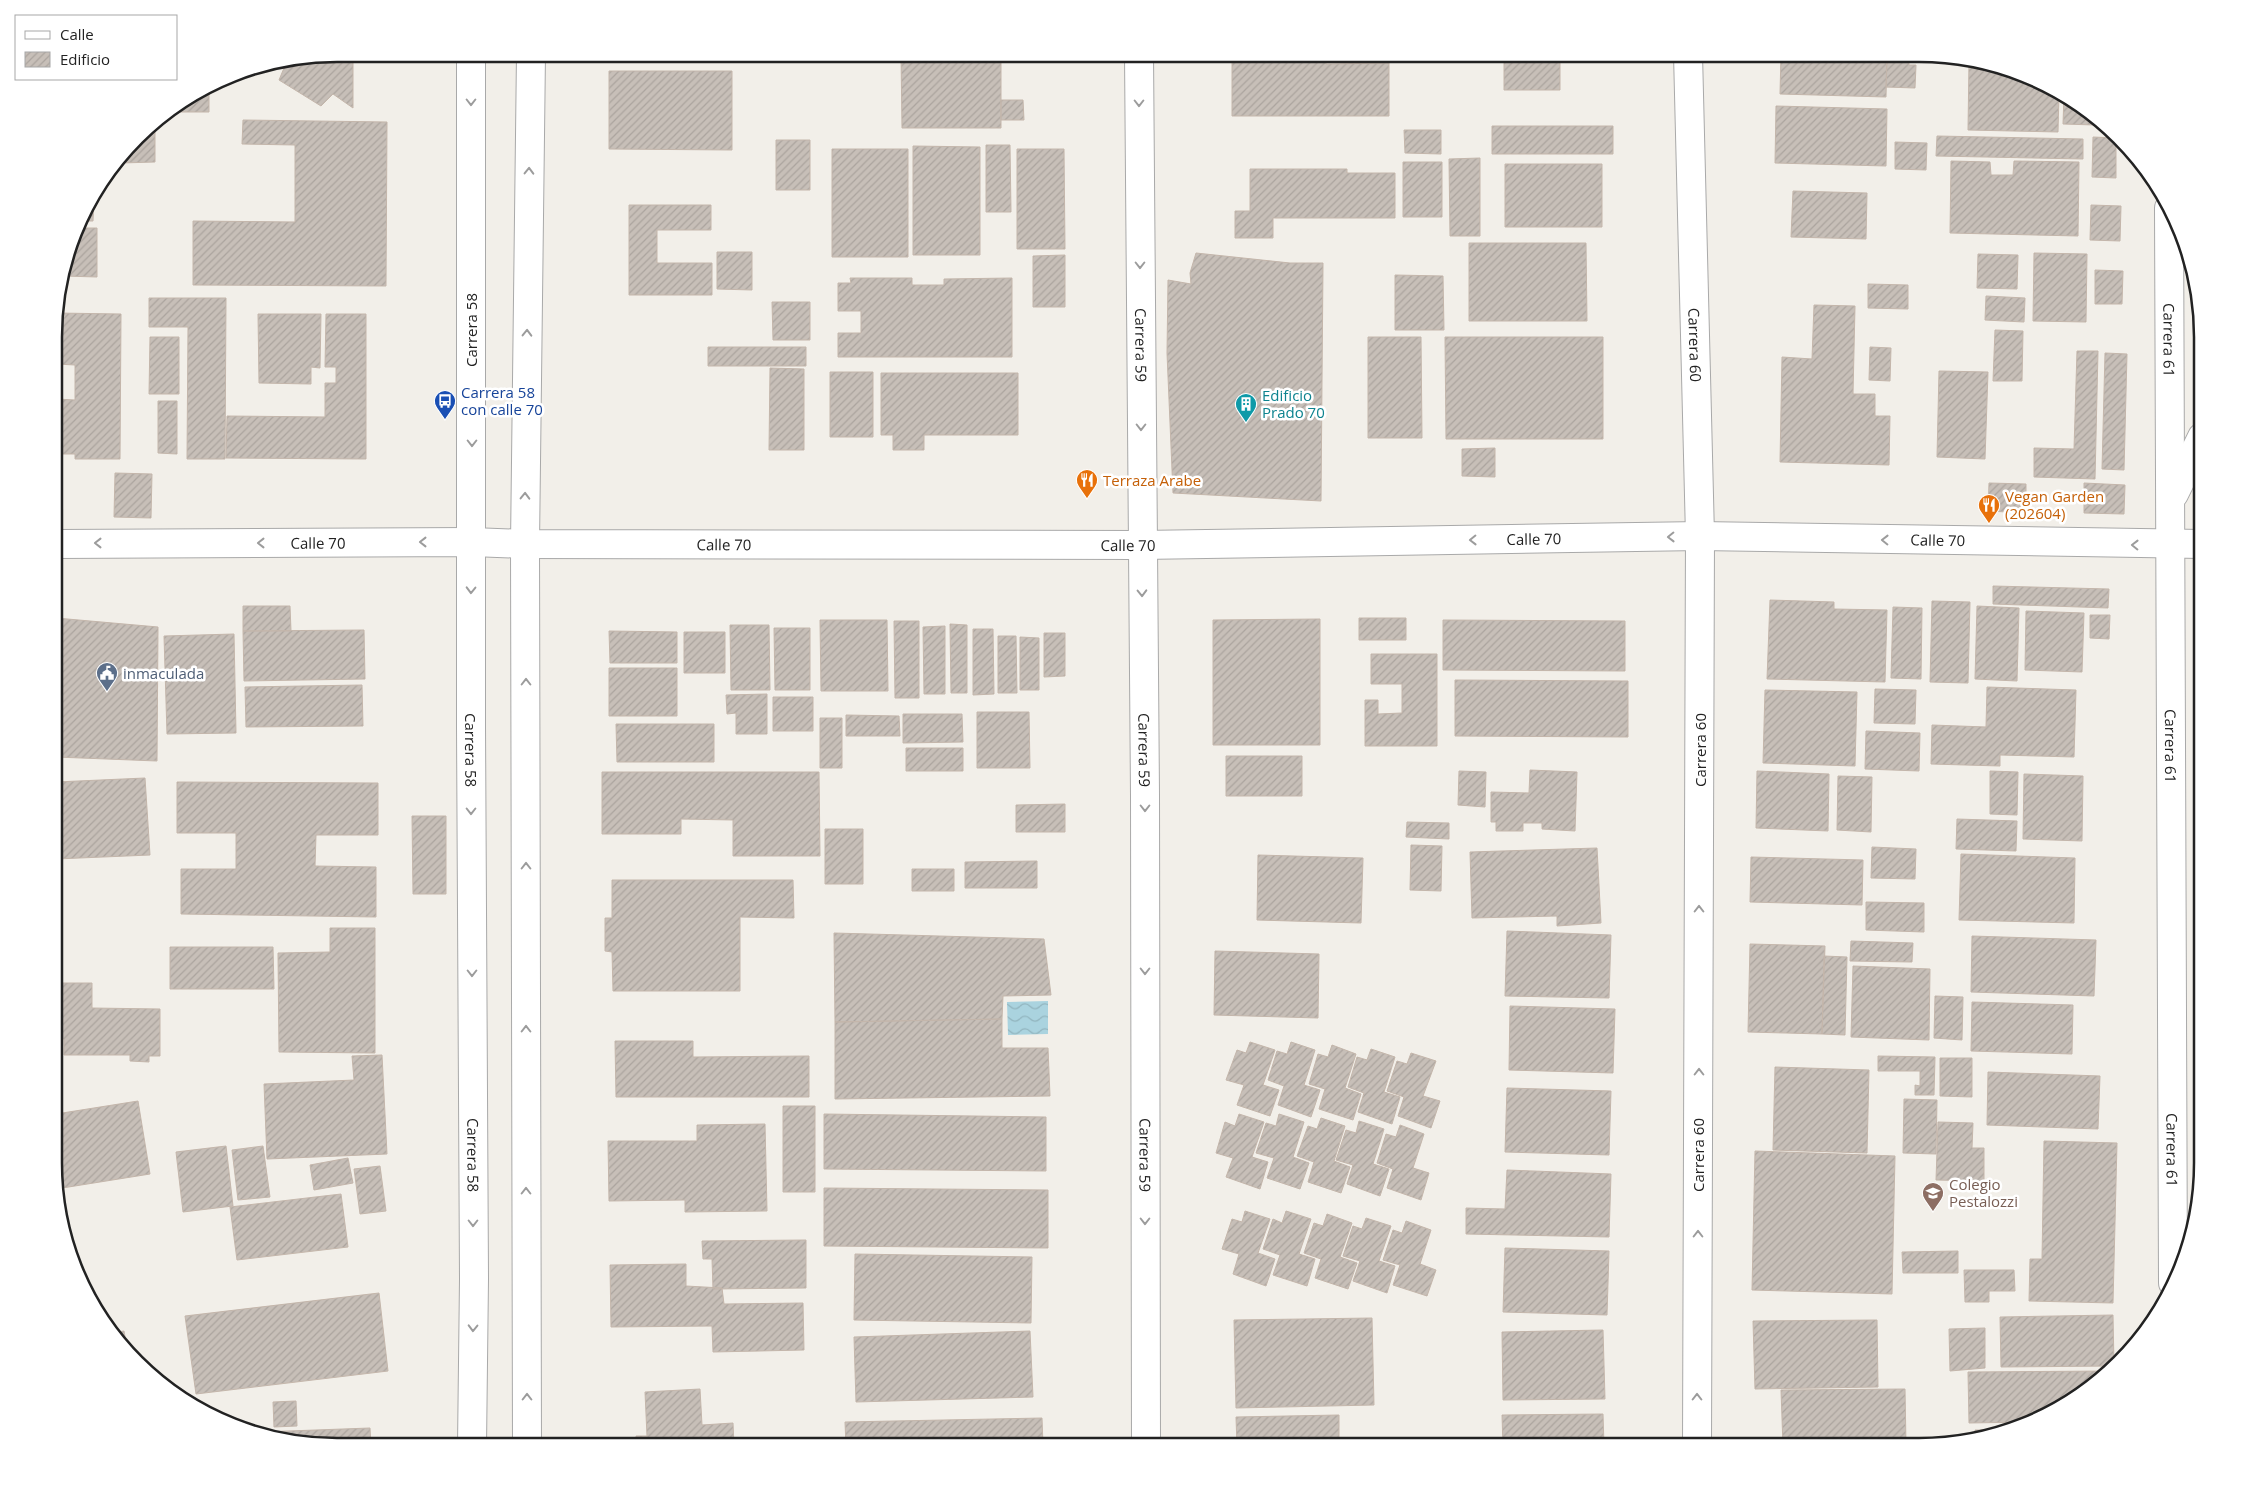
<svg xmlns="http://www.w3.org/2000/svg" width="2256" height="1500" viewBox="0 0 2256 1500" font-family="'Open Sans',sans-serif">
<defs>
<pattern id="park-tufts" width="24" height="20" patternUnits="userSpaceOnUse" patternTransform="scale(1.25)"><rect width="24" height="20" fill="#c8facc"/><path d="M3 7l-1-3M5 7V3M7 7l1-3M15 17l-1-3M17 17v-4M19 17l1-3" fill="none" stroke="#acd6af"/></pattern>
<pattern id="water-waves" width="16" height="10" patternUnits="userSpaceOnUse" patternTransform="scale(1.25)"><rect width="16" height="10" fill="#aad3df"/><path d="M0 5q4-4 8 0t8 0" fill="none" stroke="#92b5bf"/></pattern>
<pattern id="building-hatch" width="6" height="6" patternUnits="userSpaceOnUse" patternTransform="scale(1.25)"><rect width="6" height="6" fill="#c7bfb8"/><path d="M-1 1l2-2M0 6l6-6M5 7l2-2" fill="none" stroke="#aba49e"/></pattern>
</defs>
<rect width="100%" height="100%" fill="#f2efe9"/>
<path fill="url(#park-tufts)" d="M2195,277C2199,305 2208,336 2196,362Z"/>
<path fill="url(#water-waves)" d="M1048,1001V1034L1008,1035L1007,1002Z"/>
<path fill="url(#building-hatch)" stroke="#c4b6ab" d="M338,54H353V108L333,94L321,106L279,80L284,68L280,65Z
M603,54H719V56H603Z
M901,54H955V57H1001V128H902Z
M1504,54H1560V90H1504Z
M1781,54H1887L1886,97L1780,94Z
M1887,54H1909V65H1916L1915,88L1886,87Z
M1232,59H1326V64L1389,63V116H1232Z
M1969,62L2009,69L2059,93L2058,132L1968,130Z
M609,71H732V150L609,149Z
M209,88V112H174V110Z
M2064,95L2076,102L2095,118V125L2063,124Z
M1001,100H1023L1024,120H1001Z
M1776,106L1887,109L1886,166L1775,163Z
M243,120L387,122L386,286L193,285V221L295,222V145L242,144Z
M152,124H155V162L121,163Z
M1492,126H1613V154H1492Z
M1404,130H1441V154L1405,153Z
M1937,136L2083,139V159L1936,156Z
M2093,137L2116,138V178L2092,177Z
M776,140H810V190H776Z
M1895,142L1927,143L1926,170L1895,169Z
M986,145H1010L1011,212H986Z
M913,146L980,147V255H913Z
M832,149H908V257H832Z
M1017,149H1064L1065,249H1017Z
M1480,158V236H1450L1449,159Z
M1951,161L1990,162L1991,175H2013L2014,161L2079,162L2078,236L1950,233Z
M1403,162H1442V217H1403Z
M1505,164H1602V227H1505Z
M1250,169H1347V173H1395V218H1273V238H1235V211H1250Z
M1793,191L1867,193L1866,239L1791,237Z
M94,198L93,221H80L83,212Z
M629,205H711V230H657V263H712V295H629Z
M2091,205L2121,206L2120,241L2090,240Z
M78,228H97V277L64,276Z
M1469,243H1586L1587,321H1469Z
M717,252H752V290L717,289Z
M1196,253L1290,263H1323L1321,501L1173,493L1167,353L1168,280L1191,284L1190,273Z
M2034,253L2087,254L2086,322L2033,321Z
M1978,254L2018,255L2017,289L1977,288Z
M1065,255V307H1033V256Z
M2095,270L2123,271L2122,304H2095Z
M1395,275L1443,276L1444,330H1395Z
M850,278H912V285H944V279L1012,278V357H838V333H861V311H838V283H851Z
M1868,284L1908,285V309L1868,308Z
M1986,296L2025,298L2024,322L1985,320Z
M149,298H226L225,459H187L188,327H149Z
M772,302H810V340H773Z
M1814,305L1855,306L1853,394H1875V416H1890L1889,465L1780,462L1782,357L1812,359Z
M56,313L121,314L120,459H75V454H56V399L75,400V365L56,364Z
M258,314H321L320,368L311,367V384L259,383Z
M326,314H366V459L226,458L227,416L325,417V383H336V367H325Z
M1995,330L2023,331L2022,381H1993Z
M150,337H179V394H149Z
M1368,337H1421L1422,438H1368Z
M1445,337H1603V439H1446Z
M708,347H806V366H708Z
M1870,347L1891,348L1890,381L1869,380Z
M2077,351H2098L2095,479L2034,477V448L2074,449Z
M2105,353L2127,354L2124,470L2102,469Z
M770,368L804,369V450H769Z
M1939,371L1988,372L1985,459L1937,457Z
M830,372H873V437H830Z
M881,373H1018V435H924V450H893V435H881Z
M158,401H177V454L158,453Z
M1495,448V477L1462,476V449Z
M115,473L152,474L151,518L114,517Z
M1989,483L2026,484V513L1988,511Z
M2084,483L2125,485L2124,514L2084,513Z
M1993,586L2109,589L2108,608L1993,604Z
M1770,600L1834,602V609L1887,610L1885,682L1767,679Z
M1932,601L1970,602L1968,683L1930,682Z
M243,606H290L291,631H243Z
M1977,606L2019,608L2017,681L1975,679Z
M1893,607L1922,608L1921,679L1891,678Z
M2026,611L2084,613L2082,672L2025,670Z
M2090,615H2110L2109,639L2090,638Z
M56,618L158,627L157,761L56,757Z
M1359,618H1406V640H1359Z
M1320,619V745H1213V620Z
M820,620H887L888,691H821Z
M1443,620L1625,621V671L1443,670Z
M894,621H919V698H895Z
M950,624L967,625V693H951Z
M730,625H769L770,690H731Z
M945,626V694H924L923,627Z
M774,628H810V690H775Z
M973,629H993L994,694L973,695Z
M364,630L365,679L244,681L243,631Z
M609,631L677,632V663H610Z
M684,632H725V673H684Z
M1044,633H1065V676L1044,677Z
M234,634L236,733L167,734L164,636Z
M998,636H1016L1017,693H998Z
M1020,637L1039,638V690H1020Z
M1371,654H1437V746H1365V700H1378V714L1402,713V684H1371Z
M609,668H677V716H609Z
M1455,680L1628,681V737L1455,736Z
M362,685L363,726L246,727L245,687Z
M1987,687L2076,690L2074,757L2000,755V766L1931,764L1932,725L1986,727Z
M1875,689L1916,690L1915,724L1874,723Z
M1765,690L1857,692L1855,766L1763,763Z
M767,694V734H736V713L727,714L726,695Z
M773,697H813V731H773Z
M977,712H1029L1030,768H977Z
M903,714H962L963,742L903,743Z
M846,715L899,716L900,736H846Z
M820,718H842V768H820Z
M616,724H714V762H617Z
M1866,731L1920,733L1919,771L1865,769Z
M906,748H963V771H906Z
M1226,756H1302V796H1226Z
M1530,770L1577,772L1575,831L1542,829V823H1523V831H1496V822H1491V792L1529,793Z
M1459,771L1486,772L1485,807L1458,805Z
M1757,771L1829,774L1828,831L1756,828Z
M1990,771L2018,772L2017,815L1990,814Z
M602,772H819L820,856H733V820L681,819V834H602Z
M2024,774L2083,776L2082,841L2023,839Z
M1838,776L1872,777L1871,832L1837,830Z
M145,778L150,855L56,859V782Z
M177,782L378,783V835H316L315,866L376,867V917L181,914V869H236V833H177Z
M1065,804V832H1016V805Z
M412,816H446V894H413Z
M1957,819L2017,821L2016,851L1956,849Z
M1407,822L1449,823V839L1406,837Z
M825,829H863V884H825Z
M1411,845L1442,846L1441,891L1410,890Z
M1872,847L1916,849L1915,879L1871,878Z
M1597,848L1601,923L1557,926V916L1472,918L1470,852Z
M1961,854L2075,858L2074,923L1959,920Z
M1258,855L1363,858L1361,923L1257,920Z
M1751,857L1863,860L1862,905L1750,902Z
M1037,861V888H965V862Z
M912,869H954V891H912Z
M612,880H793L794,918L740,917V991H613L612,952L605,951V918H612Z
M1866,902L1924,903V932L1866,930Z
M330,928H375V1053L279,1052L278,953L330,952Z
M1507,931L1611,935L1609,998L1505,996Z
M834,933L1044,939L1051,995L1003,996L1002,1019L835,1022Z
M1972,936L2096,940L2094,996L1971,992Z
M1851,941L1913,943L1912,962L1850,961Z
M1750,944L1825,946L1822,1034L1748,1032Z
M170,947H273L274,989H170Z
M1215,951L1319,954L1318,1018L1214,1015Z
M1824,956L1847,957L1845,1035L1822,1034Z
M1853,966L1930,969L1929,1040L1851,1037Z
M56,983H92V1008L160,1009V1056H149V1062L130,1061V1055H64V1039H56Z
M1935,996L1963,997L1962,1040L1934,1038Z
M1972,1002L2073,1005L2072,1054L1971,1051Z
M1510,1006L1615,1009L1613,1073L1509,1070Z
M1002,1019V1048H1048L1050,1096L835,1099V1022Z
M615,1041H693V1057L809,1056V1097H616Z
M1250,1042L1275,1050L1263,1085L1279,1090L1270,1116L1237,1105L1244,1085L1226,1080L1237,1050L1246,1053Z
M1291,1042L1315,1050L1304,1085L1320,1090L1311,1117L1278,1105L1284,1086L1268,1080L1277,1051L1287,1054Z
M1332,1045L1356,1054L1345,1088L1361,1094L1353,1120L1319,1109L1325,1089L1309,1084L1318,1054L1328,1057Z
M1371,1049L1395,1057L1384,1092L1400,1097L1392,1124L1358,1112L1364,1093L1348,1087L1357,1057L1367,1060Z
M1411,1053L1436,1061L1423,1096L1440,1101L1431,1128L1398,1116L1404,1097L1387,1091L1397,1061L1407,1064Z
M382,1055L387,1154L267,1159L264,1084L354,1080L352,1056Z
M1878,1056L1935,1057L1934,1095H1915V1085L1920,1086V1071H1878Z
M1940,1058H1972V1097L1940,1096Z
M1775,1067L1869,1070L1867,1153L1773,1150Z
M1988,1072L2100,1076L2098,1129L1987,1125Z
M1507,1088L1611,1091L1609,1155L1505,1152Z
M1904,1099L1937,1100L1936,1154L1903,1153Z
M138,1101L150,1174L56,1189V1114Z
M783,1106H815V1192H783Z
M824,1114L1046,1117V1171L824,1169Z
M1239,1114L1264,1122L1252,1157L1268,1162L1260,1189L1226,1177L1233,1158L1216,1153L1225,1122L1235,1126Z
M1279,1114L1304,1122L1293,1157L1309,1163L1300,1189L1267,1178L1274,1158L1256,1153L1266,1123L1276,1126Z
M1321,1118L1345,1126L1334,1161L1350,1167L1341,1193L1308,1182L1314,1162L1297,1156L1308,1126L1317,1129Z
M1359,1121L1384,1129L1373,1164L1389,1169L1380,1196L1347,1184L1353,1165L1336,1160L1346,1130L1356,1133Z
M1938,1122L1973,1123L1972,1148H1984V1181L1936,1180Z
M765,1124L767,1211L685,1212V1200L609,1201L608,1141H697V1125Z
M1400,1125L1424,1134L1413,1168L1429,1173L1421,1200L1387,1188L1393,1169L1377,1163L1386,1134L1396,1137Z
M2044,1141L2117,1143L2113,1303L2029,1301L2030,1259H2042Z
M226,1146L233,1206L183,1212L176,1152Z
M263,1146L270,1197L238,1200L232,1150Z
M1755,1151L1895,1156L1892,1294L1752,1290Z
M348,1158L353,1183L314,1190L310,1165Z
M380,1166L386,1211L360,1214L354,1169Z
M1507,1170L1611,1174L1609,1237L1466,1234V1208L1505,1209Z
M824,1188L1048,1190V1248L824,1246Z
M341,1194L348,1247L237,1260L230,1207Z
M1245,1211L1270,1219L1258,1253L1275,1259L1266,1286L1233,1274L1239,1254L1222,1249L1232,1219L1242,1222Z
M1286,1211L1311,1219L1299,1254L1315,1259L1307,1286L1273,1275L1280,1255L1263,1249L1273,1219L1282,1223Z
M1327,1214L1352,1223L1340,1257L1357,1263L1348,1289L1315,1278L1321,1259L1304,1253L1314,1223L1323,1226Z
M1366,1218L1391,1226L1379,1261L1395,1266L1387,1293L1353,1281L1360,1261L1343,1256L1353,1226L1362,1229Z
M1406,1221L1431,1230L1420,1264L1436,1270L1427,1296L1393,1285L1400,1265L1383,1260L1393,1230L1402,1233Z
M806,1240V1288L713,1289L712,1259H703L702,1241Z
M1505,1248L1609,1251L1607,1315L1503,1312Z
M1958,1251V1273H1903L1902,1252Z
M855,1254L1032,1257L1031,1323L854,1320Z
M686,1264V1286L722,1288L724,1304L803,1303L804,1350L713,1352L712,1326L611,1327L610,1265Z
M1964,1270H2014L2015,1291H1989V1302H1965Z
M379,1293L388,1371L196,1394L185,1316Z
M2113,1315L2114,1366L2001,1367L2000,1317Z
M1372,1318L1374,1405L1236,1408L1234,1320Z
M1877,1320L1878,1387L1755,1389L1753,1321Z
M1985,1328V1368L1950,1371L1949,1329Z
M1603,1330L1605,1399L1503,1400L1502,1332Z
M124,1331L128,1353L112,1333Z
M1030,1331L1033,1397L856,1402L854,1337Z
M2110,1371L2060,1408L2027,1422L1969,1423L1968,1372Z
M700,1389L702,1425L733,1423L734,1446H637L636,1436H647L645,1392Z
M1905,1389L1906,1446H1783L1781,1390Z
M296,1401L297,1426L274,1427L273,1402Z
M1603,1414L1604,1446H1503L1502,1415Z
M1339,1415V1446H1237L1236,1417Z
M1042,1418L1043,1446H846L845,1422Z
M370,1428L371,1446H337L261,1432Z
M1975,1430H2009L1992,1437L1976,1439Z"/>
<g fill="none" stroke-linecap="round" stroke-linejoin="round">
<g stroke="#a9a9a9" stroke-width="30">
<g id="minor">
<path id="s1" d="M1139,54L1145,795L1146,1446"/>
<path id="s2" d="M1688,54L1700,536L1697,1446"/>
<path id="s3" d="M2169,208L2173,1283"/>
<path d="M2174,494L2202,437"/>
<path id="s4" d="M56,544L472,542L525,544L1141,545L1700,536L2202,544"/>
</g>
</g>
<g stroke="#a9a9a9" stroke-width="30">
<g id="tertiary">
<path id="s5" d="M471,54V727L474,1279L472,1446"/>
<path d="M527,1446L525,544L531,54"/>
</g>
</g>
<use href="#minor" stroke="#fff" stroke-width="28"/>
<use href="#tertiary" stroke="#fff" stroke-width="28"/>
</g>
<defs><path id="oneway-chevron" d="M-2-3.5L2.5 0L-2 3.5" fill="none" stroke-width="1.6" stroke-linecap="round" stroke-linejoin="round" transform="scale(1.25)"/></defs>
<g stroke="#9c9c9c">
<use href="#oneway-chevron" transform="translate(471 102) rotate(90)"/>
<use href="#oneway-chevron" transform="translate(1139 103) rotate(90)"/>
<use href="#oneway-chevron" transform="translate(529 171) rotate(-89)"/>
<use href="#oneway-chevron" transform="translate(1140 265) rotate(90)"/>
<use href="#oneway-chevron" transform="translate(527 333) rotate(-89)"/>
<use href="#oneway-chevron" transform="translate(1141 427) rotate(90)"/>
<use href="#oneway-chevron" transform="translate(472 443) rotate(90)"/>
<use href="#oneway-chevron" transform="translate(525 496) rotate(-89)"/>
<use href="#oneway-chevron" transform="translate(1671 537) rotate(179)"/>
<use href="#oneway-chevron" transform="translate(1473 540) rotate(179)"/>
<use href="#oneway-chevron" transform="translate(1885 540) rotate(-179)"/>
<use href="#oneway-chevron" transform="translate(423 542) rotate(180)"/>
<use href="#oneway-chevron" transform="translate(98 543) rotate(180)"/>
<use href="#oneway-chevron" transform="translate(261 543) rotate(180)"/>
<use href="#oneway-chevron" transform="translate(2135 545) rotate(-179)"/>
<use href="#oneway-chevron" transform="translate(471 590) rotate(91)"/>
<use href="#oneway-chevron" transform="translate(1142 593) rotate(89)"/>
<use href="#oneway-chevron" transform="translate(526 682) rotate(-90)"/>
<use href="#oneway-chevron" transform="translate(1145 808) rotate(90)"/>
<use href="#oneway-chevron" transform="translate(471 811) rotate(90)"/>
<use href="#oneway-chevron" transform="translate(526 866) rotate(-90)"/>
<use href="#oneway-chevron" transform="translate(1699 909) rotate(-90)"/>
<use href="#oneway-chevron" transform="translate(1145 971) rotate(90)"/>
<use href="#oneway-chevron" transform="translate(472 973) rotate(90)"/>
<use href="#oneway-chevron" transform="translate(526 1029) rotate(-90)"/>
<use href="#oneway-chevron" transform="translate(1699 1072) rotate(-90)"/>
<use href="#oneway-chevron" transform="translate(526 1191) rotate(-90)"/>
<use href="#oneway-chevron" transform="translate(1145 1221) rotate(90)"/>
<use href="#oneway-chevron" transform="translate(473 1223) rotate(90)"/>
<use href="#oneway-chevron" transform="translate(1698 1234) rotate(-90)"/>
<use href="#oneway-chevron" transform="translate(473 1328) rotate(91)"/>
<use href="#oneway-chevron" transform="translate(527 1397) rotate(-90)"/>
<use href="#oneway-chevron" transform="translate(1697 1397) rotate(-90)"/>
</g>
<defs>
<g id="bus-pin" transform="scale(1.125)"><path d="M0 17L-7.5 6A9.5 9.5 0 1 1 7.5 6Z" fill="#1a4fb4" stroke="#fff"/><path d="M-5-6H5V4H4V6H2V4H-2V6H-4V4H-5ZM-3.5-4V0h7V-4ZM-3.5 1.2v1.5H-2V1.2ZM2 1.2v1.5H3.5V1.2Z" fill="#fff"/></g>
<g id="building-pin" transform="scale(1.125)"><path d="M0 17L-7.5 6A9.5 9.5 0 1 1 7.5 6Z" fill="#0f9aa8" stroke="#fff"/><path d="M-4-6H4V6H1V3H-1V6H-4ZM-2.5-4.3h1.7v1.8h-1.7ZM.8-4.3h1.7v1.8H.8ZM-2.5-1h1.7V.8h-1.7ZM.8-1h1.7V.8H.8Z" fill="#fff"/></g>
<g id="restaurant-pin" transform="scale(1.125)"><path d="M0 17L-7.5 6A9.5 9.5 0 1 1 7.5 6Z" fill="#e8710a" stroke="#fff"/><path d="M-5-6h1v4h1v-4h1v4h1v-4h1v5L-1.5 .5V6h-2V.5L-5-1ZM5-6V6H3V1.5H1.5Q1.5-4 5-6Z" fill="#fff"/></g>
<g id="civic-pin" transform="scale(1.125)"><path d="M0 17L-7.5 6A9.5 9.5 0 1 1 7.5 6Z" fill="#5c6f8a" stroke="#fff"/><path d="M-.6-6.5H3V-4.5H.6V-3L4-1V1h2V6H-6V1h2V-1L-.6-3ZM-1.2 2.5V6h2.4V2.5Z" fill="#fff"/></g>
<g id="school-pin" transform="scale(1.125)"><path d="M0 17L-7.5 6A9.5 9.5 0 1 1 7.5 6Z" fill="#8d6e63" stroke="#fff"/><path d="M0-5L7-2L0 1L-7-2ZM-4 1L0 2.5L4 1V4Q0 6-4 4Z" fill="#fff"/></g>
</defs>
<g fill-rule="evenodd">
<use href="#bus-pin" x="445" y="401"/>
<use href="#building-pin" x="1246" y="404"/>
<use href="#restaurant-pin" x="1087" y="480"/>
<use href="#restaurant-pin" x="1989" y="505"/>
<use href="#civic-pin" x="107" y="673"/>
<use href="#school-pin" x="1933" y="1193"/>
</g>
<g text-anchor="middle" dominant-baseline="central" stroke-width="5" stroke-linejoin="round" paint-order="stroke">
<g font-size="15" fill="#222" stroke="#fff">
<text transform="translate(471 330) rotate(-90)">Carrera 58</text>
<text stroke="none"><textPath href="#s3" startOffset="132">Carrera 61</textPath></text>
<text stroke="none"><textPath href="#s1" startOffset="291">Carrera 59</textPath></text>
<text stroke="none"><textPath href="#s2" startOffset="291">Carrera 60</textPath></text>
<text stroke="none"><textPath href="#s4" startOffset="1478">Calle 70</textPath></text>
<text stroke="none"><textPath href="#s4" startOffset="1882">Calle 70</textPath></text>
<text stroke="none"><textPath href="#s4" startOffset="262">Calle 70</textPath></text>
<text stroke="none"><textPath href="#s4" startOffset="668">Calle 70</textPath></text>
<text stroke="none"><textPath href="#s4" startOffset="1072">Calle 70</textPath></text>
<text stroke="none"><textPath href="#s3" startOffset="538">Carrera 61</textPath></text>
<text stroke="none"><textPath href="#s5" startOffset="696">Carrera 58</textPath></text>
<text stroke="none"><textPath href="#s1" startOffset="696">Carrera 59</textPath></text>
<text transform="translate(1700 750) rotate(-90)">Carrera 60</text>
<text stroke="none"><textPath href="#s3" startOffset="942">Carrera 61</textPath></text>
<text stroke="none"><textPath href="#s5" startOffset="1101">Carrera 58</textPath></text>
<text stroke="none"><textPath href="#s1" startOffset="1101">Carrera 59</textPath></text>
<text transform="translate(1698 1155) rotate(-90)">Carrera 60</text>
</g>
<g font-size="15" fill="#164399" stroke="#fff" text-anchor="start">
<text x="461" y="392">Carrera 58<tspan x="461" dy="17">con calle 70</tspan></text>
</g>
<g font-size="15" fill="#0d838f" stroke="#fff" text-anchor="start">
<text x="1262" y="395">Edificio<tspan x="1262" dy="17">Prado 70</tspan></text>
</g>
<g font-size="15" fill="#c56008" stroke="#fff" text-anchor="start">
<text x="1103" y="480">Terraza Arabe</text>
<text x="2005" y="496">Vegan Garden<tspan x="2005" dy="17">(202604)</tspan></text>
</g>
<g font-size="15" fill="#4e5e75" stroke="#fff" text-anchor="start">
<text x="123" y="673">inmaculada</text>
</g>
<g font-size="15" fill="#785e54" stroke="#fff" text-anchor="start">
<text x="1949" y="1184">Colegio<tspan x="1949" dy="17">Pestalozzi</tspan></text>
</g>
</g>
<path d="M0 0H2256V1500H0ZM337 62H1919A275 275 0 0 1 2194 337V1163A275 275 0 0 1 1919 1438H337A275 275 0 0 1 62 1163V337A275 275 0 0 1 337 62Z" fill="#fff" fill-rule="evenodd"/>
<path fill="none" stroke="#222" stroke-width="2.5" d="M337 62H1919A275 275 0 0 1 2194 337V1163A275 275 0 0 1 1919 1438H337A275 275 0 0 1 62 1163V337A275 275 0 0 1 337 62Z"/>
<rect x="15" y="15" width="162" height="65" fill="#ffffff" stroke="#a7a7a7"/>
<rect x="25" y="31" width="25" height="8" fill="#ffffff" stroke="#a7a7a7"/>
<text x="60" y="40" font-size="15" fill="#222222">Calle</text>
<rect x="25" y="52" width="25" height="15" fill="url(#building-hatch)" stroke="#a7a7a7"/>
<text x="60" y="65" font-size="15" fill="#222222">Edificio</text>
</svg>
